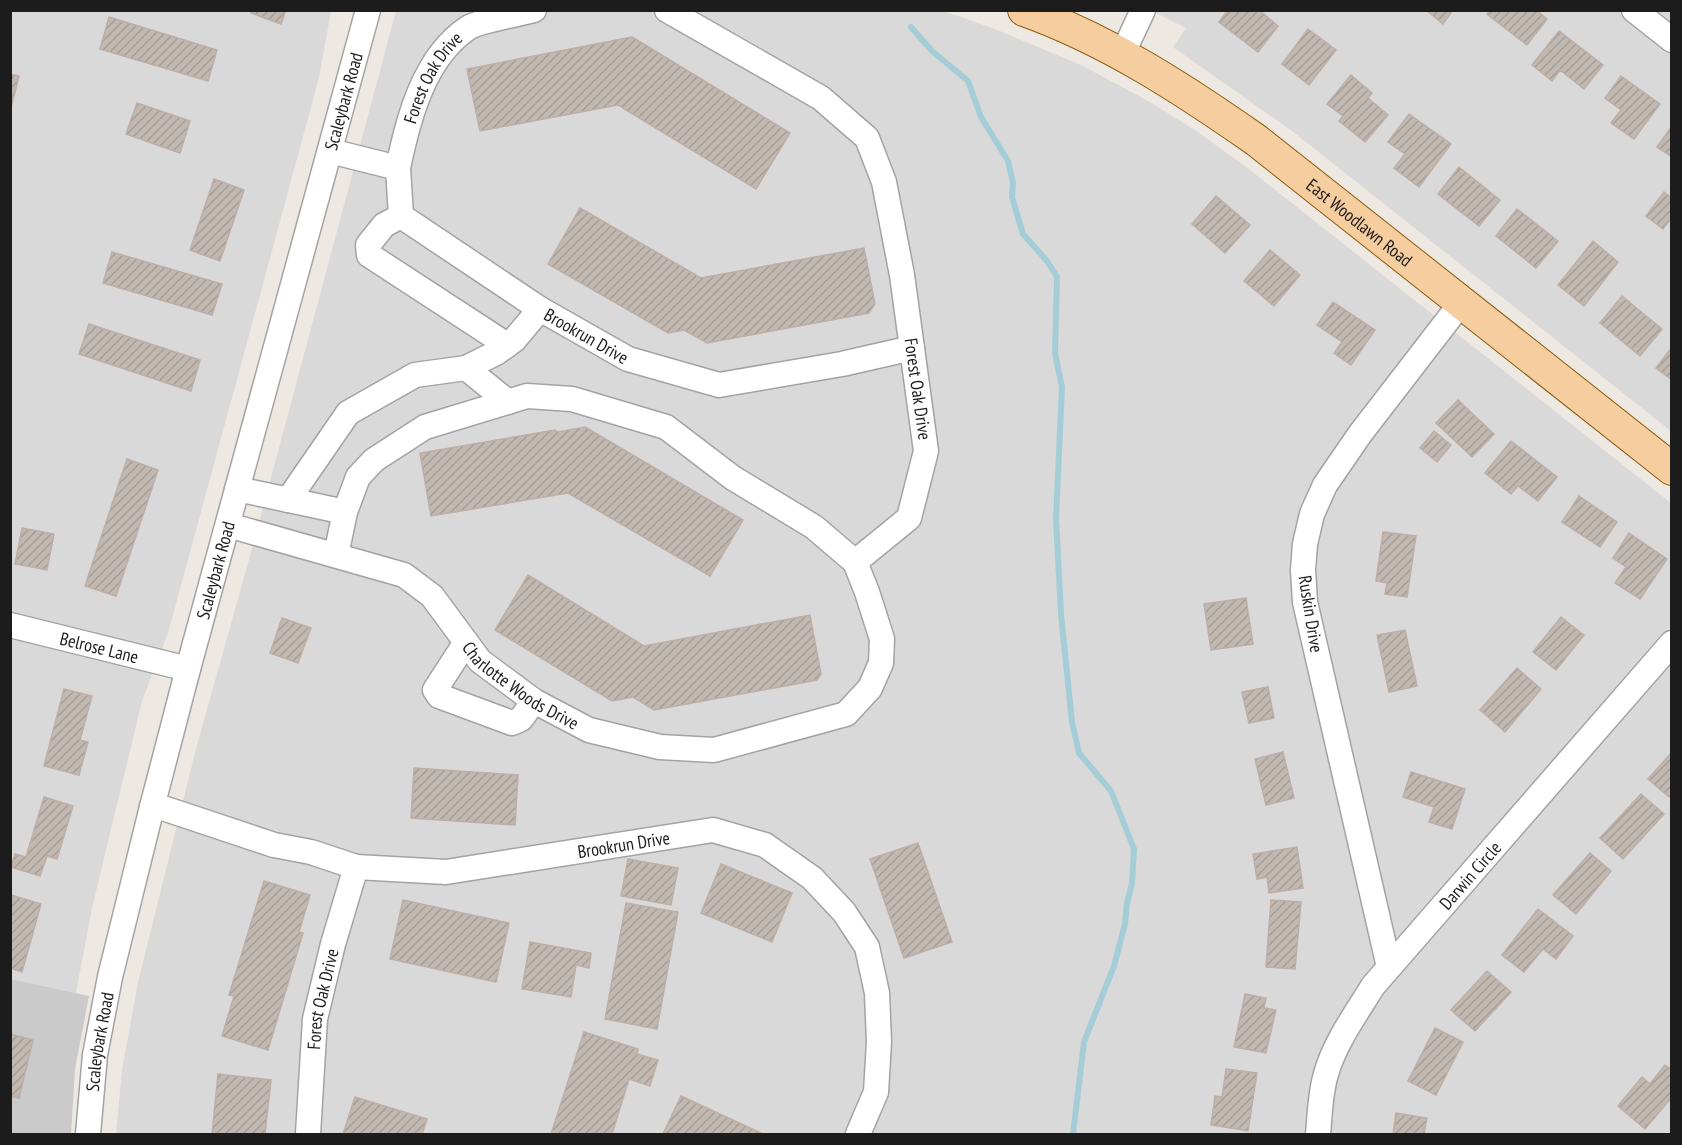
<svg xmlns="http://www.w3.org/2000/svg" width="1682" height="1145" viewBox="0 0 1682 1145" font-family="'PT Sans Narrow',sans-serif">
<defs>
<pattern id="building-hatch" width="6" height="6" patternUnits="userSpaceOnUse" patternTransform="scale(1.5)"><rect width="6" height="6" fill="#c1b8b2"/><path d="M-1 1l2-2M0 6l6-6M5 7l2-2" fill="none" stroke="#a59e98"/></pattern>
</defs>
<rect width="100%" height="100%" fill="#ede9e2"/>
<path fill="#dad9d9" d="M941,10L995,29L1083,66L1150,102L1198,132L1250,170L1671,503V1134H116L122,1070L138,982L197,745L250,556L396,11Z
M11,11H331L319,78L168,633L142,701L92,908L76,993L11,979Z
M1152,11H1671V431L1292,131L1173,47L1186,28Z"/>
<path fill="#cacaca" d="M11,979L89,996L75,1069L71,1134H11Z"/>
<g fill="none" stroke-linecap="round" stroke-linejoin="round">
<path stroke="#a5cdd7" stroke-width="6" d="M911,27L932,51L968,81L981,117L1008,161L1013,183L1012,197L1023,234L1047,261L1057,277L1055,353L1062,387L1056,519L1061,614L1072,722L1079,753L1111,791L1134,849L1132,883L1127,903L1125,924L1114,966L1084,1042L1073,1134"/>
</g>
<path fill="url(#building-hatch)" stroke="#bdafa6" stroke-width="1.5" d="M252,10H286L281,24L251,13Z
M1228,10H1259L1278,26L1258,52L1219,22Z
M1426,10H1453L1443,24Z
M1490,10H1536L1547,19L1527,45L1487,14Z
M109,17L217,50L208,81L100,49Z
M1308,29L1336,50L1309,85L1282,64Z
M1559,31L1603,65L1584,89L1560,70L1552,81L1532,65Z
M632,37L790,133L756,189L618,105L480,131L467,69Z
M10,74L19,76L12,104H10Z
M1351,75L1372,93L1368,98L1388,115L1365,142L1339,121L1343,116L1327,104Z
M1621,76L1660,104L1634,139L1611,123L1621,110L1605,98Z
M137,103L190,121L180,153L126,134Z
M1409,114L1451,144L1419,187L1394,168L1405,154L1388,142Z
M1672,126V157L1657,147Z
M1459,167L1500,200L1479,226L1438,194Z
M214,179L244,190L220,261L190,250Z
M1664,192L1672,198V217L1663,229L1646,216Z
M1216,196L1250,225L1225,253L1192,224Z
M580,208L701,278L864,248L875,304L869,313L707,343L684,330L668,333L548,264Z
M1517,209L1558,241L1536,268L1496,236Z
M1593,241L1618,262L1584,306L1558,285Z
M1270,250L1300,275L1274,306L1244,281Z
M112,252L222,284L212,315L103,283Z
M1622,296L1662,329L1640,356L1600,323Z
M1333,302L1375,330L1351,365L1334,353L1342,342L1317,325Z
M89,324L200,360L191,391L79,354Z
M1672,347V380L1656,368Z
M1458,400L1494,434L1472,457L1436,423Z
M585,427L743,520L710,576L568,493L431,516L420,453L555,430L558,432Z
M1434,431L1451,445L1437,462L1420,448Z
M1511,441L1557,477L1538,501L1518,486L1511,494L1485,473Z
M127,459L158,470L116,596L85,586Z
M1579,496L1617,522L1600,547L1562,522Z
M22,528L54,534L47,570L15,564Z
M1383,532L1416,536L1407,597L1385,594L1387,583L1376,581Z
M1629,533L1667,559L1640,599L1615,583L1626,567L1613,558Z
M528,575L644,646L810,615L821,674L817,680L654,710L633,697L612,701L495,630Z
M1246,598L1253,644L1211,650L1204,604Z
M1561,617L1584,635L1556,670L1533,652Z
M282,618L311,628L298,663L270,653Z
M1405,630L1417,686L1389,692L1377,635Z
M1517,668L1541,689L1505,732L1480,710Z
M1268,687L1274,718L1249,723L1242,692Z
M64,689L92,696L80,740L88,742L79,775L44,766Z
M1283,752L1294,798L1266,805L1255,759Z
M1672,752V794L1669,797L1648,779Z
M414,768L518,775L515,825L411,818Z
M1411,772L1465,789L1452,829L1429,822L1434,807L1403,797Z
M1641,794L1664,814L1623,859L1600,838Z
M44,797L73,806L57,859L47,856L40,876L11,867L15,854L26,857Z
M918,843L952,942L904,958L870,859Z
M1297,847L1303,888L1269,893L1267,877L1257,879L1253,854Z
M1590,853L1611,871L1576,914L1553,895Z
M628,859L678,868L671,905L621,896Z
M721,864L792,893L772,942L701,913Z
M264,881L310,895L299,932L303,933L268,1050L222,1036L234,996L229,995Z
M11,895L41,904L22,972L10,968Z
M403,900L509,923L496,982L390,959Z
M1271,900L1301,902L1295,969L1266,967Z
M626,903L678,912L657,1029L605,1019Z
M1538,909L1573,936L1556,959L1543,949L1524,972L1502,955Z
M530,942L591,953L589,968L576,965L571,997L522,989Z
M1487,971L1511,992L1475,1031L1451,1010Z
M1245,994L1266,998L1264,1008L1276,1010L1266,1053L1234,1047Z
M1435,1028L1463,1042L1436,1095L1408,1081Z
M584,1032L638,1049L637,1054L658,1060L650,1086L629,1079L612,1134H551Z
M10,1034L33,1040L19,1098L10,1096Z
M1665,1065L1672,1070V1097L1645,1129L1618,1106L1642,1077L1650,1084Z
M1226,1069L1257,1073L1248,1131L1211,1125L1215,1096L1222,1097Z
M218,1074L271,1080L265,1134H212Z
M681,1096L763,1134H663Z
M355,1097L427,1119L422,1134H343Z
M1396,1113L1427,1118L1424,1134H1393Z"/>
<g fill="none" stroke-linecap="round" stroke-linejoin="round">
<g stroke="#a3a3a3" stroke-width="27">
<g id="minor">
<path d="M1634,10L1672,40"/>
<path d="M1122,55L1143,10"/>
<path id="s1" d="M330,151L398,168L401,216L540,309L628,359L719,385L842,364L912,348"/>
<path id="s2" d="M398,168C408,119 424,57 468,28C478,21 520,14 534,10"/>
<path d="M401,216L384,225L368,245L369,255L507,345"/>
<path d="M466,368L508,402"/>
<path d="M237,489L345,512"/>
<path d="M288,500L348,413L415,375L466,368L496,353L514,340L540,309"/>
<path id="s3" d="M228,525L404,575L432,596L480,661L534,701L589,730L660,747L714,750L846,714L870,688L881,663L882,639L867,592L855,562"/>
<path d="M336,555L345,512L358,477L374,460L425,427L527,396L572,399L666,427L733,478L814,527L855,562L909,518L926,451L902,275L884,182L867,138L821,98L667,10"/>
<path id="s4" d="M10,625L188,669"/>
<path d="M466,642L435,690L439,696L512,723L521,719L534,701"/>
<path id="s5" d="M152,807L166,809L274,845L311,852L356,867L446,872L713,830L765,845L812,878L844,912L867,947L877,993L879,1042L876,1092L858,1134"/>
<path d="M1389,967L1305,602L1303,570L1305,544L1312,514L1325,485L1360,434L1461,303"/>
<path id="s6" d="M88,1134L95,1055L110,977L152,807L188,669L368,10"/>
<path id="s7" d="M308,1134L315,1019L333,944L356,867"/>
<path id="s8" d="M1318,1134C1320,1114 1320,1093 1326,1074C1335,1042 1356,1014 1373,986L1672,643"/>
</g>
</g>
<g stroke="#895c0a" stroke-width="34">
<g id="major">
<path id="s9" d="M1024,10C1108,40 1183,89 1256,140L1672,469"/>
</g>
</g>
<use href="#minor" stroke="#fff" stroke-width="24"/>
<use href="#major" stroke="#f5cd9f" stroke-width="32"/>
</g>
<g text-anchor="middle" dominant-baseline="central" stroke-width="4.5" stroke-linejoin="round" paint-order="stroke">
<g font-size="18" fill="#1c1c1c" stroke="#fff">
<text stroke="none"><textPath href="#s2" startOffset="98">Forest Oak Drive</textPath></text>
<text stroke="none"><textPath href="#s6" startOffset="1065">Scaleybark Road</textPath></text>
<text stroke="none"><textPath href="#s9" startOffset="399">East Woodlawn Road</textPath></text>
<text stroke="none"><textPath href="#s1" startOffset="339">Brookrun Drive</textPath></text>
<text transform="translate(918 389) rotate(82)">Forest Oak Drive</text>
<text stroke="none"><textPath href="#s6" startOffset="579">Scaleybark Road</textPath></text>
<text transform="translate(1311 614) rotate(81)">Ruskin Drive</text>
<text stroke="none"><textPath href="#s4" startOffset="92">Belrose Lane</textPath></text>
<text stroke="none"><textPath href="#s3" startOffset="346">Charlotte Woods Drive</textPath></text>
<text stroke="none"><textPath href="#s5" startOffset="483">Brookrun Drive</textPath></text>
<text stroke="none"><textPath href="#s8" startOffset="308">Darwin Circle</textPath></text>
<text stroke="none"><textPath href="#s7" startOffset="136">Forest Oak Drive</textPath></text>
<text stroke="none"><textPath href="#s6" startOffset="93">Scaleybark Road</textPath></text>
</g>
</g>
<rect width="1682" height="1145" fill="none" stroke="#1c1c1c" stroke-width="24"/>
</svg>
